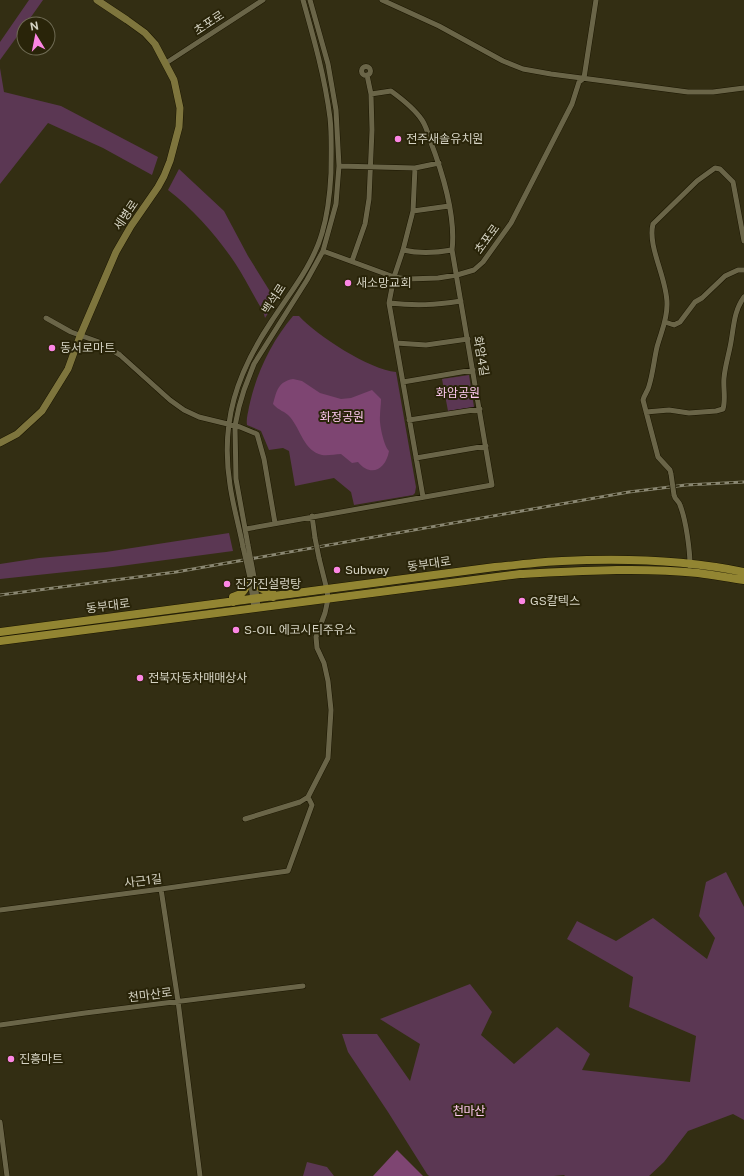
<svg xmlns="http://www.w3.org/2000/svg" width="744" height="1176" viewBox="0 0 744 1176" font-family="'Public Sans','Noto Sans KR',sans-serif">
<rect width="100%" height="100%" fill="#332e13"/>
<path fill="#5b3753" d="M29,0H43L26,24H24V27L0,60V42Z
M0,68L4,92L61,106L158,157L152,175L103,148L48,123L0,184Z
M179,169L224,211L248,256L276,301L265,318L263,311C253,295 245,278 235,263C217,236 194,210 168,190Z
M293,316H299C316,335 370,370 396,372L416,487L415,493L413,495L354,505L351,492L334,478L295,486L289,451L283,448L269,450L261,431L247,425C246,419 248,413 249,407C256,374 271,342 293,316Z
M469,375L474,407L448,411L442,379Z
M229,533L233,551L113,567L0,579V564L39,558L106,552Z
M726,872L744,907V1120L733,1114L688,1131L664,1162L649,1176H565L564,1175L554,1176H429L427,1174L388,1112L348,1052L342,1034H377L410,1081L420,1044L380,1019L470,984L492,1012L481,1035L514,1064L557,1027L590,1054L582,1070L690,1082L696,1036L629,1007L633,977L567,939L577,921L616,941L653,918L707,959L715,938L699,916L706,882Z
M307,1162L327,1167L334,1176H303Z"/>
<path fill="#7e4572" d="M293,379L302,381L320,393L341,399L351,398L372,390L381,399C381,405 380,410 380,416C379,424 384,446 389,451C386,469 371,478 358,462L352,463L341,454C335,454 328,456 322,455C304,451 301,430 290,417C285,411 279,411 273,404C277,390 278,382 293,379Z
M397,1150L423,1176H373Z"/>
<g fill="none" stroke-linecap="round" stroke-linejoin="round">
<g stroke="#1b1600" stroke-width="6">
<path id="street" d="M382,0L439,26L503,61L523,69L551,74L688,92H713L744,88
M166,63L263,0
M361.5 71a4.5 4.5 0 1 1 9 0a4.5 4.5 0 1 1-9 0Z
M584,78L596,0
M339,166L415,168L439,163
M415,168L413,211L403,250L394,277L389,303L423,497
M413,211L449,206
M403,250C420,254 435,253 452,250
M323,251L394,277L408,279L438,278L457,275L474,270L483,262L511,223L572,104L579,82L584,78
M352,261L365,224L369,199L372,130L371,94L367,75
M389,303C417,306 434,305 461,301
M46,318L71,332L99,342L120,355L170,400L184,410L199,417L240,427L257,434L264,459L275,523
M665,322L674,325L680,322L695,302L702,298L725,276L738,270H744
M396,343L426,345L468,339
M403,382L473,370
M646,412L669,410L689,413L716,411L723,409C726,399 723,388 724,378C725,366 729,354 731,342C734,325 734,311 744,297
M409,420L480,409
M416,458L486,446
M671,474L670,470L658,457L643,400C644,395 648,391 649,386C653,373 654,360 657,347C661,332 667,321 667,305C668,280 647,247 653,224L697,181L715,168L720,169L733,182L744,241
M674,495C675,500 679,501 680,505C686,520 690,550 690,566
M312,516L315,538
M246,529L492,485L452,250C456,217 442,171 430,140C428,133 426,126 422,120C414,108 402,99 391,91L371,94
M248,545L236,479L235,426L239,407L244,390L254,364L307,280L323,251L336,204L339,166L336,110L328,64L310,0
M243,547C239,526 233,506 230,485C220,422 237,373 271,322C289,294 313,265 322,233C328,213 330,193 331,173C331,154 332,136 330,118C325,78 314,39 303,0
M250,579L254,608
M255,582L258,607
M245,819L300,802L308,797L328,758L331,710L328,681L324,663L317,648L316,637L325,613L328,599L327,590L319,558
M161,889L178,1001L200,1176
M0,910L161,889L288,871L312,805L308,797
M0,1025L85,1013L303,986
M0,1122L7,1176"/>
</g>
<g stroke="#1b1600" stroke-width="8">
<path id="secondary" d="M0,443L17,434L42,411L68,369L80,336L116,252L131,226L158,187L164,176L170,161L179,127L180,108L174,80L155,44L145,33L127,20L97,0"/>
</g>
<g stroke="#1b1600" stroke-width="9">
<path id="primary" d="M255,583H257C259,589 266,591 272,592L273,597
M233,602V597C242,595 246,590 247,581H250
M0,632L495,567C517,565 539,562 562,561C621,558 686,560 744,572
M0,641L520,574C579,571 639,567 698,573C714,575 729,578 744,580"/>
</g>
<use href="#street" stroke="#6a6548" stroke-width="5"/>
<use href="#secondary" stroke="#7e753d" stroke-width="7"/>
<use href="#primary" stroke="#928532" stroke-width="8"/>
<g stroke="#8a8772" stroke-width="3">
<path id="rail" d="M0,595L176,572L629,492L686,485L744,482"/>
</g>
<use href="#rail" stroke="#292409" stroke-width="1.5" stroke-dasharray="4.5" stroke-linecap="butt"/>
<g stroke="#1b1600" stroke-width="6" stroke-linecap="butt">
<path id="street-bridge" d="M671,474L674,495
M315,538L319,558
M248,545L254,577
M243,547L250,578"/>
</g>
<use href="#street-bridge" stroke="#6a6548" stroke-width="5"/>
</g>
<g fill="#fc86e4" stroke="#292409" stroke-width="1.5">
<circle cx="398" cy="139" r="4"/>
<circle cx="348" cy="283" r="4"/>
<circle cx="52" cy="348" r="4"/>
<circle cx="337" cy="570" r="4"/>
<circle cx="227" cy="584" r="4"/>
<circle cx="522" cy="601" r="4"/>
<circle cx="236" cy="630" r="4"/>
<circle cx="140" cy="678" r="4"/>
<circle cx="11" cy="1059" r="4"/>
</g>
<g text-anchor="middle" dominant-baseline="central" stroke-width="4" stroke-linejoin="round" paint-order="stroke">
<g font-size="12" fill="#d5d3c3" stroke="#292409">
<text transform="translate(209 23) rotate(-33)">초포로</text>
<text transform="translate(126 215) rotate(-56)">세병로</text>
<text transform="translate(487 239) rotate(-54)">초포로</text>
<text transform="translate(274 299) rotate(-57)">백석로</text>
<text transform="translate(481 356) rotate(80)">화암4길</text>
<text transform="translate(429 564) rotate(-8)">동부대로</text>
<text transform="translate(108 606) rotate(-7)">동부대로</text>
<text transform="translate(143 881) rotate(-7)">사근1길</text>
<text transform="translate(150 995) rotate(-7)">천마산로</text>
</g>
<g font-size="12" fill="#d5d3c3" stroke="#292409" text-anchor="start">
<text x="406" y="139">전주새솔유치원</text>
<text x="356" y="283">새소망교회</text>
<text x="60" y="348">동서로마트</text>
<text x="345" y="570">Subway</text>
<text x="235" y="584">진가진설렁탕</text>
<text x="530" y="601">GS칼텍스</text>
<text x="244" y="630">S-OIL 에코시티주유소</text>
<text x="148" y="678">전북자동차매매상사</text>
<text x="19" y="1059">진흥마트</text>
</g>
<g font-size="12" fill="#fcc7ee" stroke="#292409">
<text x="458" y="393">화암공원</text>
<text x="342" y="417">화정공원</text>
<text x="469" y="1111">천마산</text>
</g>
</g>
<g transform="translate(36 36) rotate(350)"><circle r="19" fill="#292409" stroke="#6e6a53"/>
<path d="M0-3L7 15L0 10L-7 15Z" fill="#fc86e4"/>
<text y="-6" font-size="11" font-weight="bold" text-anchor="middle" fill="#d5d3c3">N</text>
</g>
</svg>
